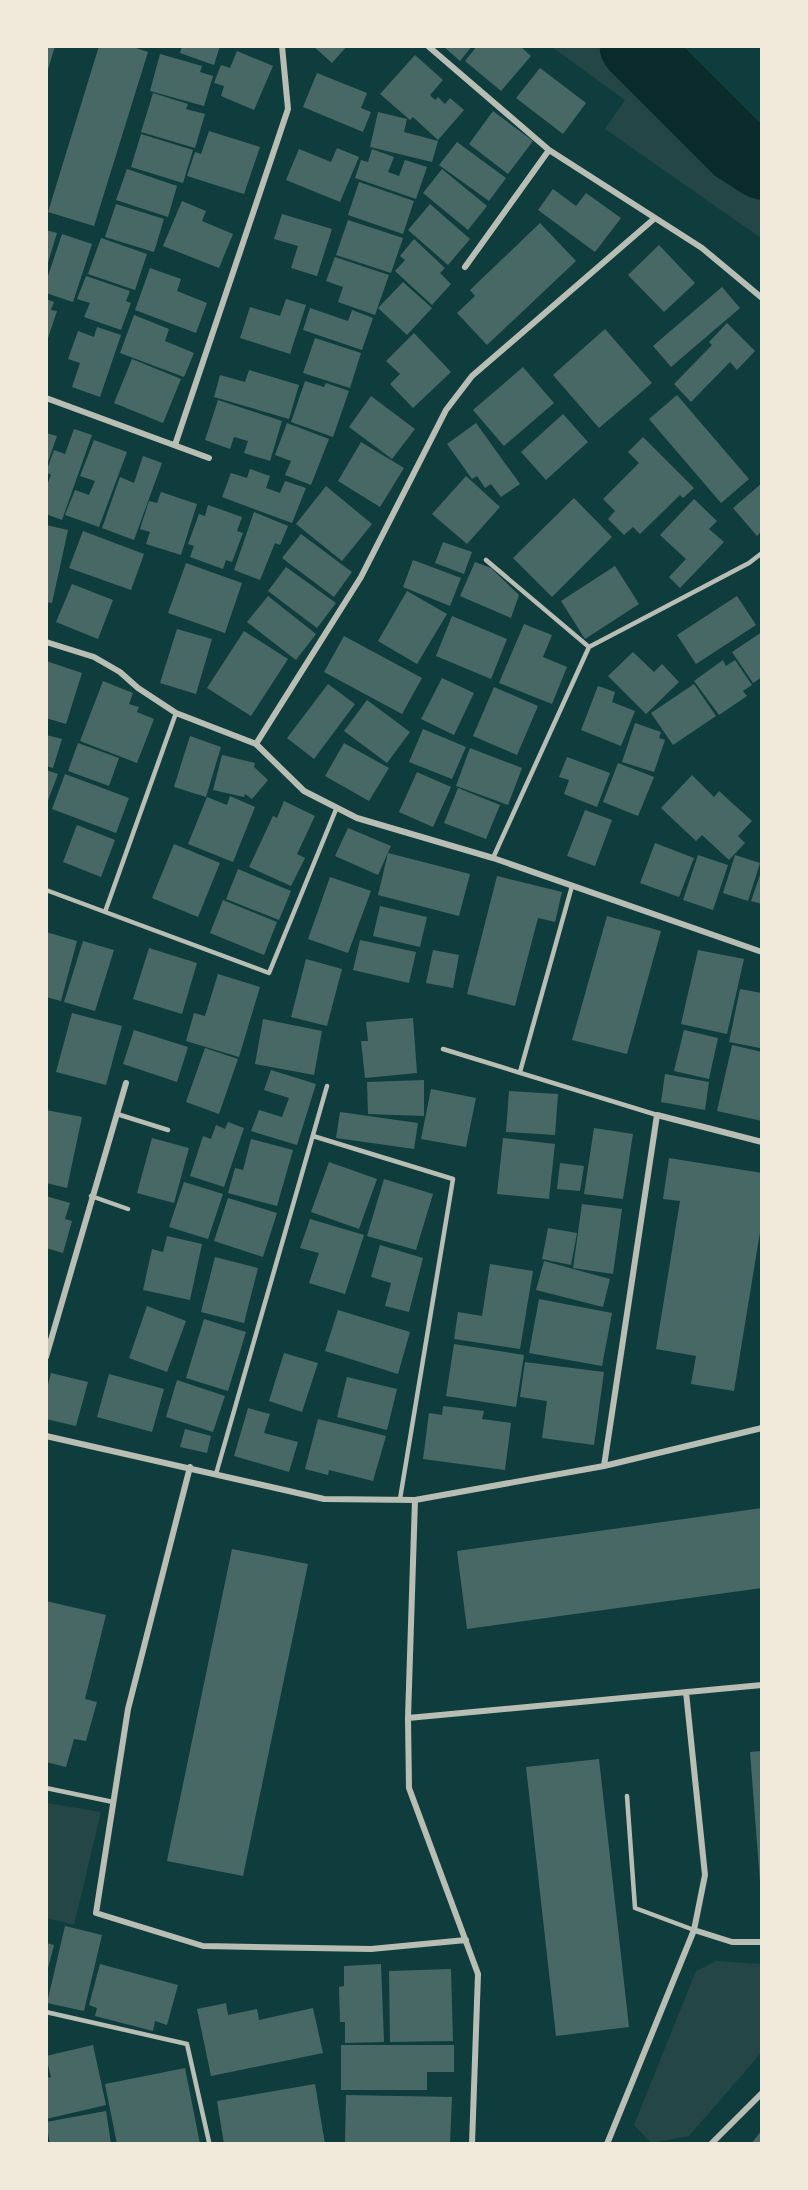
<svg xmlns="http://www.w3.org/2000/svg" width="808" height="2190" viewBox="0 0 808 2190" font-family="'Fira Sans',sans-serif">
<rect width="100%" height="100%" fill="#0f3d3e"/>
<path fill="#244646" d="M552,47H676L761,131V238L605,129L625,100Z
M47,1803L101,1812L74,1925L47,1918Z
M716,1961L761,1964V2053L689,2136L651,2143L634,2125L696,1971Z"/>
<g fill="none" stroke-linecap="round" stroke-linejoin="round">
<path stroke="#0a2a2b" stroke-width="69" d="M634,46L737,149L762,165"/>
</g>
<path fill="#486865" d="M46,46H55L47,73L46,72Z
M99,46H130L148,52L94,226L48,212Z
M182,46H220L214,65L180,53Z
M313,46H347L332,63Z
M443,46H472L460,61Z
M477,46H520L531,56L501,91L465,61Z
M237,51L273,66L254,110L221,96L224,86L214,83L221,65L230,68Z
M160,54L202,66L200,72L213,76L204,106L150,91Z
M415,55L443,80L430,95L435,100L438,97L445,104L450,98L464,110L438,140L413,117L410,120L380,94Z
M540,68L586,103L563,134L516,98Z
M317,73L367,93L361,108L371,112L363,132L303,107Z
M153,93L188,104L186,109L205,114L195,148L141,132Z
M493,111L533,141L508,174L469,144Z
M378,112L407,119L404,132L438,141L432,162L370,147Z
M209,131L260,147L244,194L187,176L195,152L201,154Z
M141,134L193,150L183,183L131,167Z
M457,142L506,178L489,201L439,165Z
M337,148L359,157L340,202L286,180L299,149L331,162Z
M372,149L394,157L388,172L399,176L405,160L427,167L416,199L355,178L361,160L368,162Z
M127,169L177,186L168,217L116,200Z
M442,169L487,206L468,230L423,193Z
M359,182L414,201L403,234L348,215Z
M553,189L576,206L586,193L621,218L595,252L538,210Z
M182,201L206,211L202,221L233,234L219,268L163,246Z
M116,204L164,219L154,252L105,237Z
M430,204L470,239L448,265L408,230Z
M282,214L332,229L317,276L291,268L298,246L274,239Z
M348,220L403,238L391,273L336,255Z
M540,223L576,261L487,345L457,313L475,296L470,290Z
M46,230L57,233L47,266H46Z
M62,234L92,244L73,302L46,293V282Z
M101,238L147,254L135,290L88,274Z
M414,239L445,268L440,273L451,284L432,305L395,271L405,260L400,256Z
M659,245L695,283L664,312L628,275Z
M335,257L389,275L375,315L338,302L343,287L326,281Z
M150,268L181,279L177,291L207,303L196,333L135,310Z
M86,276L130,291L126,301L131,303L121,330L84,317L90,303L77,299Z
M403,282L432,308L407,335L378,308Z
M722,287L740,308L671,367L653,346Z
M46,299L54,302L51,310L57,311L47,341Z
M286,299L306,305L290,354L240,338L250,307L280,316Z
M310,308L348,321L352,310L373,318L362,350L303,330Z
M134,315L169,329L165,341L194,353L184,377L120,353Z
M727,323L755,351L737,370L730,362L691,402L674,384L712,345L709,342Z
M97,327L121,335L100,397L72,387L80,363L68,359L78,331L94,337Z
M605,329L652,383L599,428L553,375Z
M414,333L451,372L413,408L390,384L400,374L386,361Z
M315,338L361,353L350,388L303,373Z
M132,359L181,379L163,423L114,403Z
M523,367L554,403L504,446L473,410Z
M249,370L299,385L289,419L214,397L220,375L245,382Z
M305,381L324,387L326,383L349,391L333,437L291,422Z
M677,395L749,479L721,503L649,419Z
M371,396L415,429L392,459L349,427Z
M218,400L282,421L270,461L244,453L248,441L234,437L230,449L205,440Z
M563,414L588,442L546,480L521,452Z
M287,423L329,439L311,485L285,475L291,461L275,455Z
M476,423L520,484L501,497L491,484L485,488L477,476L472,479L447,444Z
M74,429L92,435L62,520L46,514V488L51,475L46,472L54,450L65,454Z
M46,433L57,436L47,465H46Z
M643,437L694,488L683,498L680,495L640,534L633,527L624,535L608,519L615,511L603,499L639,463L628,452Z
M94,440L127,452L99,527L65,515L75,490L89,495L95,481L80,476Z
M361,442L404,468L380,507L338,481Z
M143,456L162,463L134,540L102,528L120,477L134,483Z
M250,469L270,476L266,488L280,493L285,481L306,488L292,523L222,497L231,473L247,478Z
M466,476L500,507L467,544L432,514Z
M762,483V531L757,536L733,508Z
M326,486L372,524L342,561L296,524Z
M161,492L197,504L181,555L146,544L150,532L140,529L149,501L157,503Z
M574,498L612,537L552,597L513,558Z
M694,499L717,521L709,529L724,542L680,588L669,577L686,559L660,535Z
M208,505L242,517L237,531L243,533L232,562L226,560L223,569L190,557L194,546L188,544L199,514L205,516Z
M254,512L288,526L280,545L275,543L260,580L234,570Z
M46,525L68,530L52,603L46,602Z
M83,531L144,554L131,590L69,568Z
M301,534L352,572L334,597L282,558Z
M443,542L472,552L464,574L435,563Z
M413,560L461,578L450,606L403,587Z
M475,562L491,568L519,595L511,618L460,596Z
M186,563L242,583L225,633L168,613Z
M615,566L639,604L585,639L561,601Z
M286,567L336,603L317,628L268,591Z
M72,584L113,600L98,639L56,622Z
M407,591L447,614L417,664L378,641Z
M268,596L316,634L296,660L247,622Z
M737,596L756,625L696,664L677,635Z
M452,616L507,639L491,679L436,656Z
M524,624L552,635L543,657L567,667L552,704L499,683Z
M177,629L212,639L196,694L160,683Z
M244,631L288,659L251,716L207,688Z
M762,632V677L753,683L732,652Z
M344,636L422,678L402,714L324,672Z
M633,652L654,672L662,664L679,682L646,714L608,676Z
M723,660L726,666L735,660L752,685L743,691L747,696L719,715L694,681Z
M46,661L82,673L66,724L46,718Z
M442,678L474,693L454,735L421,719Z
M103,681L133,693L129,704L139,707L137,712L154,719L137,763L80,741Z
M328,684L355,704L314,759L287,738Z
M694,684L716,716L673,745L651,713Z
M598,686L615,692L612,702L635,711L621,746L581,730Z
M494,687L538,706L517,755L473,736Z
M367,700L410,732L387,763L344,731Z
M635,723L661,732L659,738L665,740L654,772L622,762Z
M423,729L466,747L452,779L409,762Z
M46,735L62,739L53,768L46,766Z
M190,736L221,747L206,797L174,787Z
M78,743L119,758L109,786L68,771Z
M344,743L389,768L369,801L325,776Z
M470,748L522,768L508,805L456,786Z
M222,755L255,763L254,767L268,780L252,799L245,794L244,797L213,790Z
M567,757L610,773L597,807L564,794L569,780L559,777Z
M618,763L654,777L638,816L603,802Z
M46,770L58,774L47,803H46Z
M417,772L451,787L433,827L399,812Z
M65,774L129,798L116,833L52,809Z
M692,775L714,797L719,791L752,821L738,836L745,843L729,860L702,835L696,841L661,808Z
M458,788L500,805L486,839L444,823Z
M230,796L255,807L233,862L188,844L207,797L227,805Z
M284,801L315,816L297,854L305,858L291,886L249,867L273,816L277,818Z
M585,810L612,820L595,866L567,856Z
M77,825L115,840L101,877L63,862Z
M348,828L391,846L378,875L335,856Z
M655,843L694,858L679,897L640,883Z
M174,844L220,863L198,917L152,898Z
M388,853L470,874L459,916L378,895Z
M698,855L728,865L713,910L683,900Z
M735,855L760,863L748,901L723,893Z
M238,869L291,891L279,920L226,899Z
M761,872H762V904L751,901Z
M497,876L562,892L555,922L538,918L515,1006L467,994Z
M330,877L371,891L348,953L308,939Z
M223,900L277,922L264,955L210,933Z
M380,906L427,917L420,947L373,936Z
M607,916L661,931L627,1054L572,1040Z
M46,932L77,941L61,1001L46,997Z
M360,940L416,952L409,983L353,970Z
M83,941L114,950L95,1011L64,1002Z
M149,948L197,963L182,1014L133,999Z
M433,950L459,955L453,988L426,983Z
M698,950L744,959L727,1034L681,1024Z
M306,959L342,969L327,1026L291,1017Z
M218,974L260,987L239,1057L186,1041L194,1013L205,1016Z
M740,989L762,993L760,1048L729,1042Z
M72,1013L122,1026L106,1085L56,1072Z
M413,1018L417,1073L365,1078L361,1041H368L366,1022Z
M263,1019L322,1031L314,1075L255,1064Z
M134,1030L188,1047L177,1082L123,1064Z
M684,1030L718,1038L709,1079L674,1071Z
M732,1045L762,1052V1121L717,1111Z
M205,1048L238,1059L219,1114L186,1102Z
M271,1070L316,1084L297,1145L251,1131L259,1110L282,1117L289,1098L264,1090Z
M665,1074L709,1082L705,1110L661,1102Z
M424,1080V1116L368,1114L367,1082Z
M431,1089L476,1098L466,1147L421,1139Z
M509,1091L558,1094L555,1135L506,1132Z
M46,1110L82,1117L67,1188L46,1183Z
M340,1112L418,1123L414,1149L336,1138Z
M228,1122L244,1128L224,1187L190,1176L203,1136L211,1139L216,1125L225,1129Z
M594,1128L633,1134L623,1199L584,1194Z
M152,1138L189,1148L174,1203L137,1193Z
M503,1138L555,1144L549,1199L497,1194Z
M251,1139L293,1150L277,1206L228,1193L235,1168L243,1170Z
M669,1158L762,1173V1220L734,1391L691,1384L696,1356L656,1349L680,1201L663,1199Z
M329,1162L377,1179L359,1229L311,1212Z
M560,1163L584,1166L580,1191L557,1189Z
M384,1179L433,1194L416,1250L367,1236Z
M184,1182L223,1194L208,1239L169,1227Z
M46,1196L70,1203L65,1219L72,1221L63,1253L46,1248Z
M228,1198L277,1213L263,1257L214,1241Z
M582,1204L622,1209L613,1274L573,1268Z
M310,1219L364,1235L345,1294L309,1283L319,1253L300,1248Z
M548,1228L577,1233L571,1265L542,1259Z
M167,1236L202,1244L190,1300L143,1290L152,1249L163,1252Z
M380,1245L423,1258L409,1312L385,1306L391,1283L371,1277Z
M215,1257L258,1268L244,1323L201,1312Z
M544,1261L610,1279L603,1307L536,1290Z
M490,1264L533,1271L520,1349L454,1339L458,1312L482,1316Z
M539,1299L612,1313L602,1366L529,1353Z
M147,1306L186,1321L167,1372L129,1358Z
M338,1310L410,1332L398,1374L325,1351Z
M204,1319L246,1332L228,1391L186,1378Z
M454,1344L524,1355L516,1407L446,1396Z
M284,1353L318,1363L302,1412L269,1401Z
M525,1362L604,1372L594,1445L542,1438L547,1401L520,1397Z
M51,1373L88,1382L76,1426L46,1419V1392Z
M109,1374L164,1389L152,1432L97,1417Z
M347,1377L397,1389L387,1430L337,1417Z
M177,1380L225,1396L213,1432L166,1417Z
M443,1406L484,1411L482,1419L511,1423L505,1470L423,1459L429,1413L442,1415Z
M248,1408L270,1414L264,1433L298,1442L289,1472L234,1456Z
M318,1419L386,1436L373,1481L329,1470L328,1475L305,1469Z
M185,1429L211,1436L207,1453L180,1447Z
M762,1508V1588L467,1629L457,1551Z
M232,1549L308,1564L243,1876L167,1861Z
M46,1601L106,1615L85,1699L97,1702L86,1741L74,1739L66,1767L46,1762Z
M762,1751V1882H760L750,1752Z
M599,1759L629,2027L556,2036L526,1767Z
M65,1926L102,1935L84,2011L47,2003Z
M46,1943L54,1945L47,1972H46Z
M100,1964L178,1985L167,2025L155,2021L153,2031L95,2016L97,2008L89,2005Z
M381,1964L384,2042L345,2043V2022H340L339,1987L344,1986V1966Z
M451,1969L453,2041L390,2042L389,1971Z
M226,2003L228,2015L257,2009L259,2020L313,2008L323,2053L211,2076L197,2009Z
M93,2045L106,2105L46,2119V2078L51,2077L46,2056Z
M341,2045H454V2072H427V2090H341Z
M185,2068L200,2144H117L105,2084Z
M315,2084L325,2144H224L217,2101Z
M346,2095L452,2097L450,2144L345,2142Z
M106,2111L111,2144H50L46,2122Z
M762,2130V2144H751Z"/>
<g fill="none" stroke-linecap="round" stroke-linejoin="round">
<path stroke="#b8beb3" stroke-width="4.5" d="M486,560L589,647
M493,858L589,647L749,563L762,553
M46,890L269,973L337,807
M105,912L176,713
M443,1049L657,1115
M520,1072L572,886
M117,1114L168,1130
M313,1136L453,1179L400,1499
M91,1196L128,1209
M216,1474L327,1086
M46,1788L113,1802
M627,1796L635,1908L694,1930
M46,2012L187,2044L209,2142"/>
<path stroke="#b8beb3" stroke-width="6" d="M428,46L549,150L702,248L762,298
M465,267L549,150
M46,398L209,458
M175,445L288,109L282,46
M46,642L94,657L120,672L138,688L176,713L256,744L304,791L357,818L493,858L762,952
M256,744L361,577L446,410L472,376L655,218
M46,1357L126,1083
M46,1436L324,1499L415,1500L604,1466L762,1428
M604,1466L657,1115L762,1142
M190,1467L128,1709L96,1913L203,1946L371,1949L466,1940
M415,1500L408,1718L409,1788L478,1974L472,2144
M408,1718L762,1685
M694,1930L732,1942H762
M607,2144L694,1930L705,1875L686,1692
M711,2144L762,2093"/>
</g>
<rect width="808" height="2190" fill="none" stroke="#f1e9da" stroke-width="96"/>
</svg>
